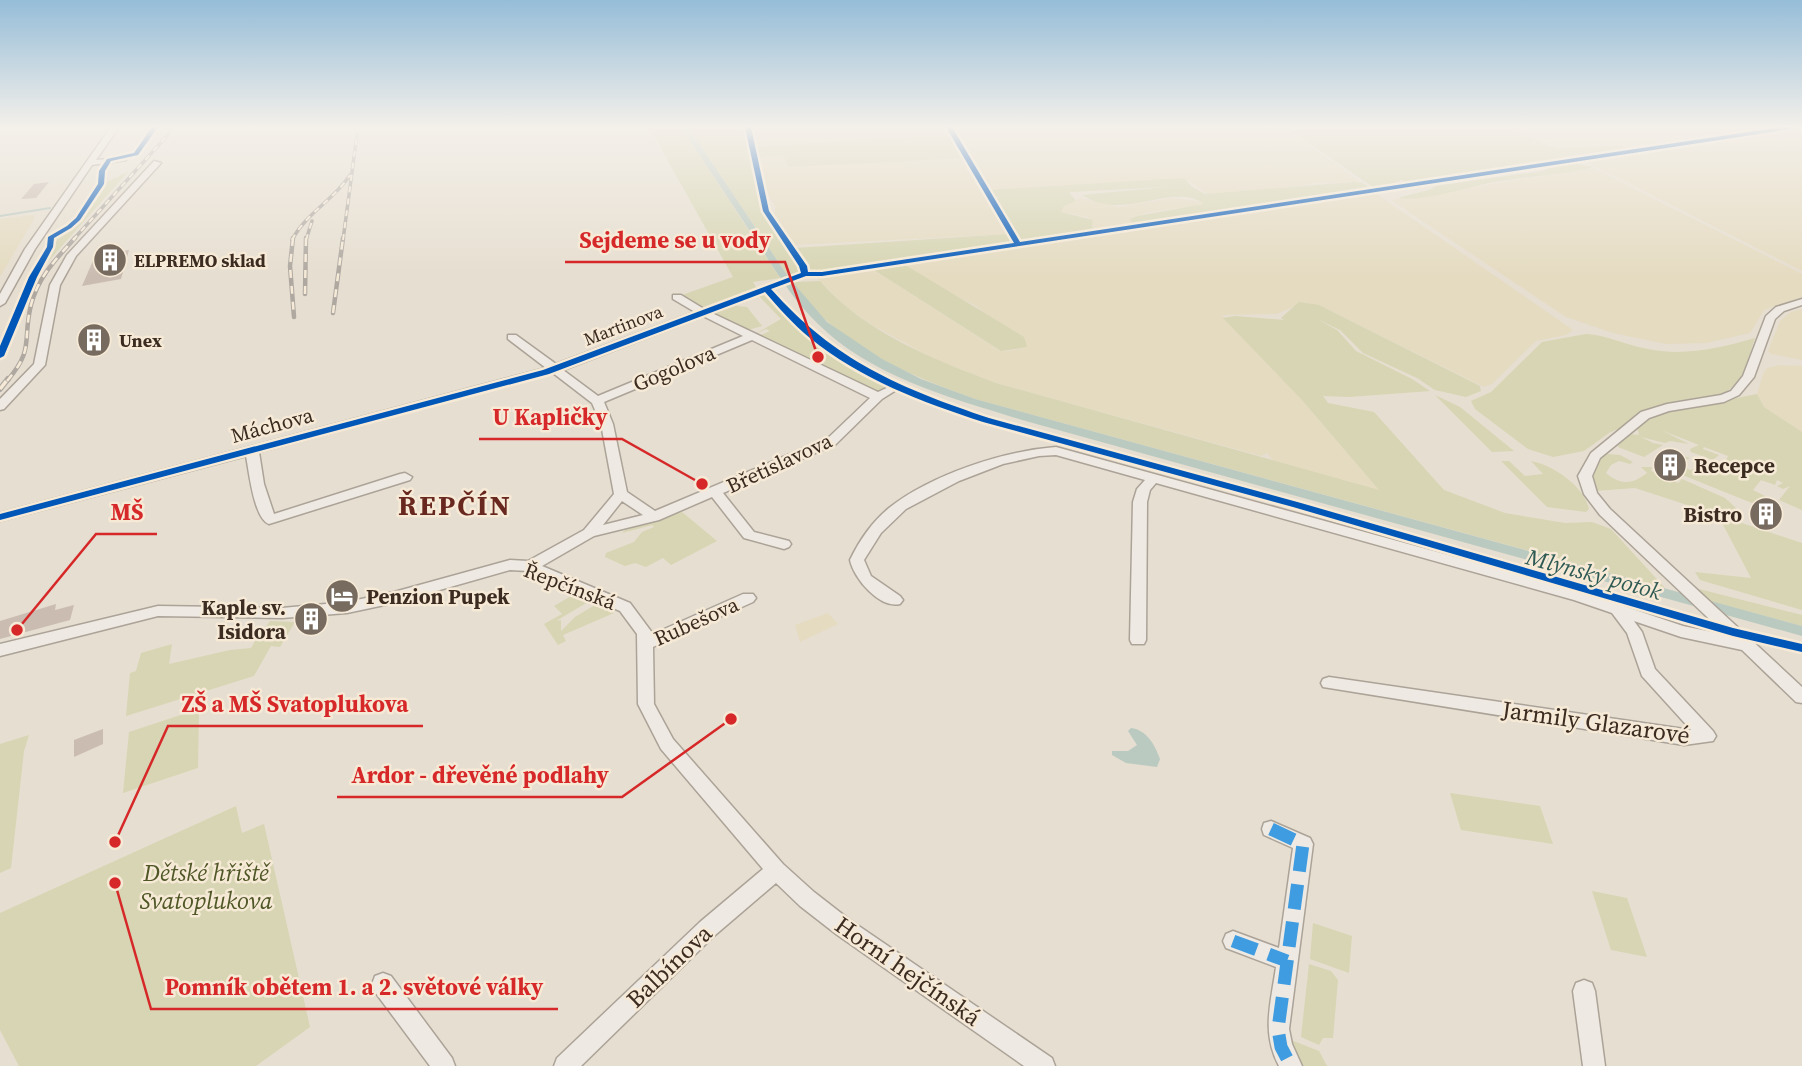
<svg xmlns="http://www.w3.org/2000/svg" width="1802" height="1066" viewBox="0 0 1802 1066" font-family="'Source Serif 4',serif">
<rect width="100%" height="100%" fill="#e6ded0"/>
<path fill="#e5dbc1" d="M750,127H941L957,147L947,148L955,158H963L969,167L966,168L1008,234L795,245L788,241L772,217L776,208L762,183Z
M952,127H1285L1360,182L1313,183L1294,188L1215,194L1206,193L1186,179L1191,185L993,197Z
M1509,127L1579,128L1783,127L1631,150L1620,145L1556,149Z
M1802,130V271L1587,162L1781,131Z
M1593,168L1802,274V297L1764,310L1750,333L1706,343L1666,344L1613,333L1566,317L1391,200Z
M1374,192L1573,330L1566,335L1536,341L1492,384L1484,387L1319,305H1309L1305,302L1276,314L1222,315L1302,400L1380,491L1275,463L1267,453L1261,456L996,383L936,360L874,326L847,308L815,276L871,268L1000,351H1009L1027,347L976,306L944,290L902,263Z
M1080,198L1119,207L1172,198L1203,202L1205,205L1149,212L1137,216L1131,223L1132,225L1096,231L1088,217L1061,212L1064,206Z
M33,215L35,217L0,277V219Z
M1802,309V360L1771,354L1768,351L1780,321L1791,312Z
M1779,365L1802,366V432L1764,407L1757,394L1764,372L1767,368Z
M828,613L838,624L800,642L795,625Z"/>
<path fill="#d7d5b3" d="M649,127H681L780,278L753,282L757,289L706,310L682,295L733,277Z
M688,127H745L750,158L767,217L802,268L801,274L789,278Z
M1285,127H1509L1557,149L1620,145L1634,151L1414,183L1400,180L1397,185L1376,189Z
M946,135L951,138L963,158L788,167L784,155L757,157L755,147Z
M1566,162L1594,167C1563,175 1532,176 1501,181C1469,185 1431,202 1398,198L1432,189L1435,186L1543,171Z
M128,172L45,265L57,240L56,237L75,225L104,183Z
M1184,178L1191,186L1205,194L1354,182L1363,183L1371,189L1132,225L1130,219L1137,216L1204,204C1172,181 1124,223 1082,195L1165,187L1069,192L1076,201L1064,206L1061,212L1093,220L1092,226L1096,231L1021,242L995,199L1000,197H993L989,190Z
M1008,234L1014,243L817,272L809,271L794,248Z
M902,263L1024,337L1027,347L1001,351L871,268Z
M820,281C865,333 933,359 996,383L1379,490L1302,400L1223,318L1235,316L1284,320L1281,318L1299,302L1319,305L1480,386L1481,391L1466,397L1435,390L1417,378L1363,353L1340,330L1315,318L1337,330L1356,351L1412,379L1430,391L1349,397L1323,396L1328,403L1374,412L1444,490L1505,513L1565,523L1592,522L1611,529L1665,588L975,399C924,380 870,360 828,322C815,311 804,295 792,282Z
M765,292L795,324L832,354L889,388L878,393L762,338L761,335L770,331L766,329L755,334L781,319L758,295Z
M739,302L737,306L747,307L762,326L748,330L715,315V311Z
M1586,334C1606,335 1623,344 1643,348C1682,357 1717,349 1755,338L1744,372L1735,385L1722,395L1668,404L1639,412L1620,428L1609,433L1584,451L1553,457L1528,449L1475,409L1471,401L1491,392L1542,342Z
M1757,394L1764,407L1802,432V510L1779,500L1790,486L1783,489L1777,486L1783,483L1777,480L1775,485L1761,480L1753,490L1765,496L1760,502L1752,503L1675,472H1680L1683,468L1667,461L1662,466L1655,460L1669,452L1690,458L1678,463L1690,470L1709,467L1719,472H1739L1721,465L1729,466L1725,462L1728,456L1704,447L1703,449L1719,455L1713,460L1691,452L1690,449L1699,445L1661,430L1689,444L1670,441L1665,443L1641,437L1653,443L1663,445L1644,457L1618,447L1619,443L1630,434L1639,435L1637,427L1661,413Z
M1435,395L1460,407L1514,451L1492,452Z
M1608,454L1620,455L1633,462L1630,464L1619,461L1611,465L1606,473C1621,486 1633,484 1647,473L1641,467H1652L1651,471L1678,483L1682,479L1725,498L1736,508V521L1802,543V610L1700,580L1695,572L1751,578L1718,515L1635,488L1595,491C1590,475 1593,462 1608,454Z
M1501,461H1509L1525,476L1543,474L1531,461C1553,465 1584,486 1589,509L1586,512L1547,507Z
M682,512L717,541L671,565L663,558L646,567L635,563L625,566L605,557L606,553L634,542L642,532L654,527L652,525L622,533L625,530Z
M1695,588L1802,615V626L1709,601Z
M573,595L588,602L556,621L561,620V631L575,617L595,605L614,613L563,635L566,641L558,645L544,624L562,614L554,606Z
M270,621L295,622L280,647L271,646L254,676L126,716L130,673L136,671L141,653L172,644L169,664L230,650L251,648L258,636H251L257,628L266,627Z
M199,709L198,768L123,793L129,732Z
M29,735L24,751L11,868L0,873V744Z
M1450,793L1540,806L1553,844L1461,830Z
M236,806L242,833L264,824L310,1027L256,1066H19L0,1030V913Z
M1592,891L1627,898L1647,957L1611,950Z
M1313,923L1352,936L1349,973L1310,959Z
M1309,964L1331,971L1338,980L1333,1038H1323L1319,1045L1301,1037Z
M1291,1040L1319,1051L1327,1066H1303L1297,1060Z"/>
<path fill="#bbcac0" d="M681,127H688L789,278L827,322L882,359L921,379L975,399L1802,626V636L1022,420C952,398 871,377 817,323C793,300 775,270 757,242C732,204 706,165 681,127Z
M1131,728C1147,730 1155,745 1160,759L1157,767L1126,763L1112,755V751H1128L1137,745L1128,731Z"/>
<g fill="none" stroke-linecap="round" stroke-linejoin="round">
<path stroke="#bbcac0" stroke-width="2" d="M0,216L50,208"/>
</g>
<path fill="#cabcb1" d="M49,182L36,198L21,199L34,184Z
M129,250L121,279L82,286L95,256Z
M106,331L102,346L82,349L87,335Z
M56,604L55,610L74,605L70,620L0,639V621Z
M103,729V744L74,757V740Z"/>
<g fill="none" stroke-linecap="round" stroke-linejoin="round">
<g stroke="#aca398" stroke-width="3">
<path id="minor" d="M111,127H119L96,160L122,158L126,160L92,165L35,249L5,303L0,306V294L25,249Z
M154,161L161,163L76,256L60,285L45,365L4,409L0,410V399L34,364L50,285L67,255Z
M802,272L810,274L712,313L878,392L895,384L901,387L882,399L836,444L723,493L754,532L789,541L791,544L789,547L784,549L744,538L712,497L659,520L594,536L542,566L630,603L653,634L743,594H753L756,598L753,602L653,647L654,704L673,739L783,864L814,892L850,920L1052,1058L1055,1066H1024L836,934L800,906L776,883L714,936L581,1066H554L557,1058L700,922L763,869L661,749L638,704L637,634L620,611L528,571L510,570L394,603L347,613L282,618L158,616L0,656V644L158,606L282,608L347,602L394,592L510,560L528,561L584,530L614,494L601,424L592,403L553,373L259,452L264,484L274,514L400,474L405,473L412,477L410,480L269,524C254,519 249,471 246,456L0,521V513L546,368L508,339V335H516L556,364L695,312L673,299V295H681L704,309ZM703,316L743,336L598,396L563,370ZM752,340L870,398L828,438L655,511L627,492L613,424L604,402ZM622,501L643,515L603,525Z
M1802,299V305L1784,311L1775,319L1754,377L1739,395L1724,402L1669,411L1649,418L1600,458L1592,476L1597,493L1610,509L1802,687V703L1796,702L1742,650L1681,637L1634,621L1642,632L1655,669L1713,731L1716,736L1713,741L1684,745L1323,687L1321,683L1323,679L1329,677L1691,730L1642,676L1627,633L1612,613L1574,600L1156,483L1150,490L1147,502L1146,640L1144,644H1132L1130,640L1133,502L1137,489L1145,480L1056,455L1039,456L1003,464L959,481L906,509L881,533L864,560L871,576L900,596L903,600L900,604C880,609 854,579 850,560C859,541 872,522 889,508C931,475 1003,451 1056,447L1579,591L1683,626L1726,635L1600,515L1584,494L1578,476L1591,453L1641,412L1667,404L1721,395L1731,391L1743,376L1766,316L1776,307Z
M1271,821L1310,838L1313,844L1289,1029L1292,1044L1302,1066H1279C1261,1032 1271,1003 1276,967L1226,948L1223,941L1226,934L1233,931L1279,948L1293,848L1264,835L1262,829L1264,823Z
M383,973L391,976L452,1058L455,1066H430L375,992L372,984L375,976Z
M1584,980L1592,983L1595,991L1605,1066H1583L1573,991L1576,983Z"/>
</g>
<use href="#minor" fill="#eee9e2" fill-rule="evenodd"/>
<g stroke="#aea8a1" stroke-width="3.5">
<path id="rail-far2" d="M73,240L175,127
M292,240C306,213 334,200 350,175
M306,240L312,221
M343,240L358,127"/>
</g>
<g stroke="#aea8a1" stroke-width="4.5">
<path id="rail-far1" d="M293,238L290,266L294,317
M305,294L306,238
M333,313L343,238
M7,381C35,348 22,342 31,305C38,277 56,259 75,238"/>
</g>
<g stroke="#aea8a1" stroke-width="6">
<path id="rail" d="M0,389L8,379"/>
</g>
<use href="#rail-far2" stroke="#f6ead7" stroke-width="2" stroke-dasharray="6" stroke-linecap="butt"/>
<use href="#rail-far1" stroke="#f6ead7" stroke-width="2.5" stroke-dasharray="8" stroke-linecap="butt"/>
<use href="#rail" stroke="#f6ead7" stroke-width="3.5" stroke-dasharray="10" stroke-linecap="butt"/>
<path stroke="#3f9ce0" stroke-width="13" stroke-dasharray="25 13" stroke-linecap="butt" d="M1271,829L1303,844L1278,1029L1281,1047L1291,1066
M1233,941L1287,961"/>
<g stroke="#f6ead7" stroke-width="5">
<path id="cycleway" d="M152,127H158L138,155L111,161L105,171L104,184L80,220L71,228L54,238L53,247L37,277L4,356L0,358V346L29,277L47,247L48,237L67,226L76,218L98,184L99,171L107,159L134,153Z
M745,127H751L769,211L807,266L808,272H822L1014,243L946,127H952L1020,242L1781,127H1794L1791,129L822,276H806L771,289C835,361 900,388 989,418L1301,503L1733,628L1802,644V652L1733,636L1293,507L983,422C922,402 860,379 810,338C793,324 779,308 765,292L549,374L0,520V514L543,370L801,273L799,266L763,211Z"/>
</g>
<use href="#cycleway" fill="#0057b8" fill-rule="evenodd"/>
</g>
<linearGradient id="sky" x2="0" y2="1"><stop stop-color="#96bdd8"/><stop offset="0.46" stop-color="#f4f0ea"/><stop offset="1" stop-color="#f4f0ea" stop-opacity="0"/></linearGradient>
<rect width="1802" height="276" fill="url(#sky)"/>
<defs>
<g id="building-disc" transform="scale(1.75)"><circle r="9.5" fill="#776a5e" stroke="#f6ead7"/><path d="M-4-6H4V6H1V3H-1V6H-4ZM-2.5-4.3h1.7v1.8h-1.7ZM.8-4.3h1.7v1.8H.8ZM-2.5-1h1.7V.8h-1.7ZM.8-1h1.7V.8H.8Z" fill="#fff"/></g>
<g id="hotel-disc" transform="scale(1.75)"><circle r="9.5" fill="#776a5e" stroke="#f6ead7"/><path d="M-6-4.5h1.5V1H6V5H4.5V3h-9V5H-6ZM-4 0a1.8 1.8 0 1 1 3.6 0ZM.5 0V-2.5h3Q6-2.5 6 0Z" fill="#fff"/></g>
</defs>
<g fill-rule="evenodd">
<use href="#building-disc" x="110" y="260"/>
<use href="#building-disc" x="94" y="340"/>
<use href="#building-disc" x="1670" y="465"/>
<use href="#building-disc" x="1766" y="514"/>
<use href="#hotel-disc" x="342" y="596"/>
<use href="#building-disc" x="311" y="619"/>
</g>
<g text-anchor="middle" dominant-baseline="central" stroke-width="5" stroke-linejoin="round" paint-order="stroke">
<g font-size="18" font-weight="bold" fill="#3b2b20" stroke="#f6ead7" text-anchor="start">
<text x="134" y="260">ELPREMO sklad</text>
<text x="119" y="340">Unex</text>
</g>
<g font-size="18" fill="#3b2b20" stroke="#f6ead7">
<text transform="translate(623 325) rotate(-21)">Martinova</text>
</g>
<g font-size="21" fill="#3b2b20" stroke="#f6ead7">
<text transform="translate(674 368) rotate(-23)">Gogolova</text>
<text transform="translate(272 425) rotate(-15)">Máchova</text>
<text transform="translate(779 463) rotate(-25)">Břetislavova</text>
<text transform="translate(570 586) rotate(21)">Řepčínská</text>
<text transform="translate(696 621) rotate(-24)">Rubešova</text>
</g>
<g font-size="21" font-weight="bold" fill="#3b2b20" stroke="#f6ead7" text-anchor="start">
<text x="1694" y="465">Recepce</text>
<text x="1742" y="514" text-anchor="end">Bistro</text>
<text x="366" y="596">Penzion Pupek</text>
<text x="286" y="607" text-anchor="end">Kaple sv.<tspan x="286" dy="24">Isidora</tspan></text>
</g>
<g font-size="23" font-style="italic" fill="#2f5a54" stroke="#f6ead7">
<text transform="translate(1594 574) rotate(15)">Mlýnský potok</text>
</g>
<g font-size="24" fill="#3b2b20" stroke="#f6ead7">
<text transform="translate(1596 722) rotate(8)">Jarmily Glazarové</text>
<text transform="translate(669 966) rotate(-44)">Balbínova</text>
<text transform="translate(908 971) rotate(35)">Horní hejčínská</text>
</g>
<g font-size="24" font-style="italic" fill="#4f5726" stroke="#f6ead7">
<text x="206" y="872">Dětské hřiště<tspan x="206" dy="28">Svatoplukova</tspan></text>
</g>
<g font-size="28" font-weight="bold" letter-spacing="2" fill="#68281f" stroke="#f6ead7">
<text x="455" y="505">ŘEPČÍN</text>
</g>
</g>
<path fill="none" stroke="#d62828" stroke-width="2.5" d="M818 357L785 262H565M702 484L622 439H479M17 630L96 534H157M115 842L168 726H423M731 719L622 797H337M115 883L151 1009H558"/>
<g fill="#d62828" stroke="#f6ead7" stroke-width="2.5">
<circle cx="818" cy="357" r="7"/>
<circle cx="702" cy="484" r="7"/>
<circle cx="17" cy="630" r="7"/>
<circle cx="115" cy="842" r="7"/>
<circle cx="731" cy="719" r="7"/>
<circle cx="115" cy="883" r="7"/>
</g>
<g font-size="23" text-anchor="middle" font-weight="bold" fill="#d62828" stroke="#f6ead7" stroke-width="5" stroke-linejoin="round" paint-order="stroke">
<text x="675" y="248">Sejdeme se u vody</text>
<text x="550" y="425">U Kapličky</text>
<text x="127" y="520">MŠ</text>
<text x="295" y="712">ZŠ a MŠ Svatoplukova</text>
<text x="480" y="783">Ardor - dřevěné podlahy</text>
<text x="354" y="995">Pomník obětem 1. a 2. světové války</text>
</g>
</svg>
